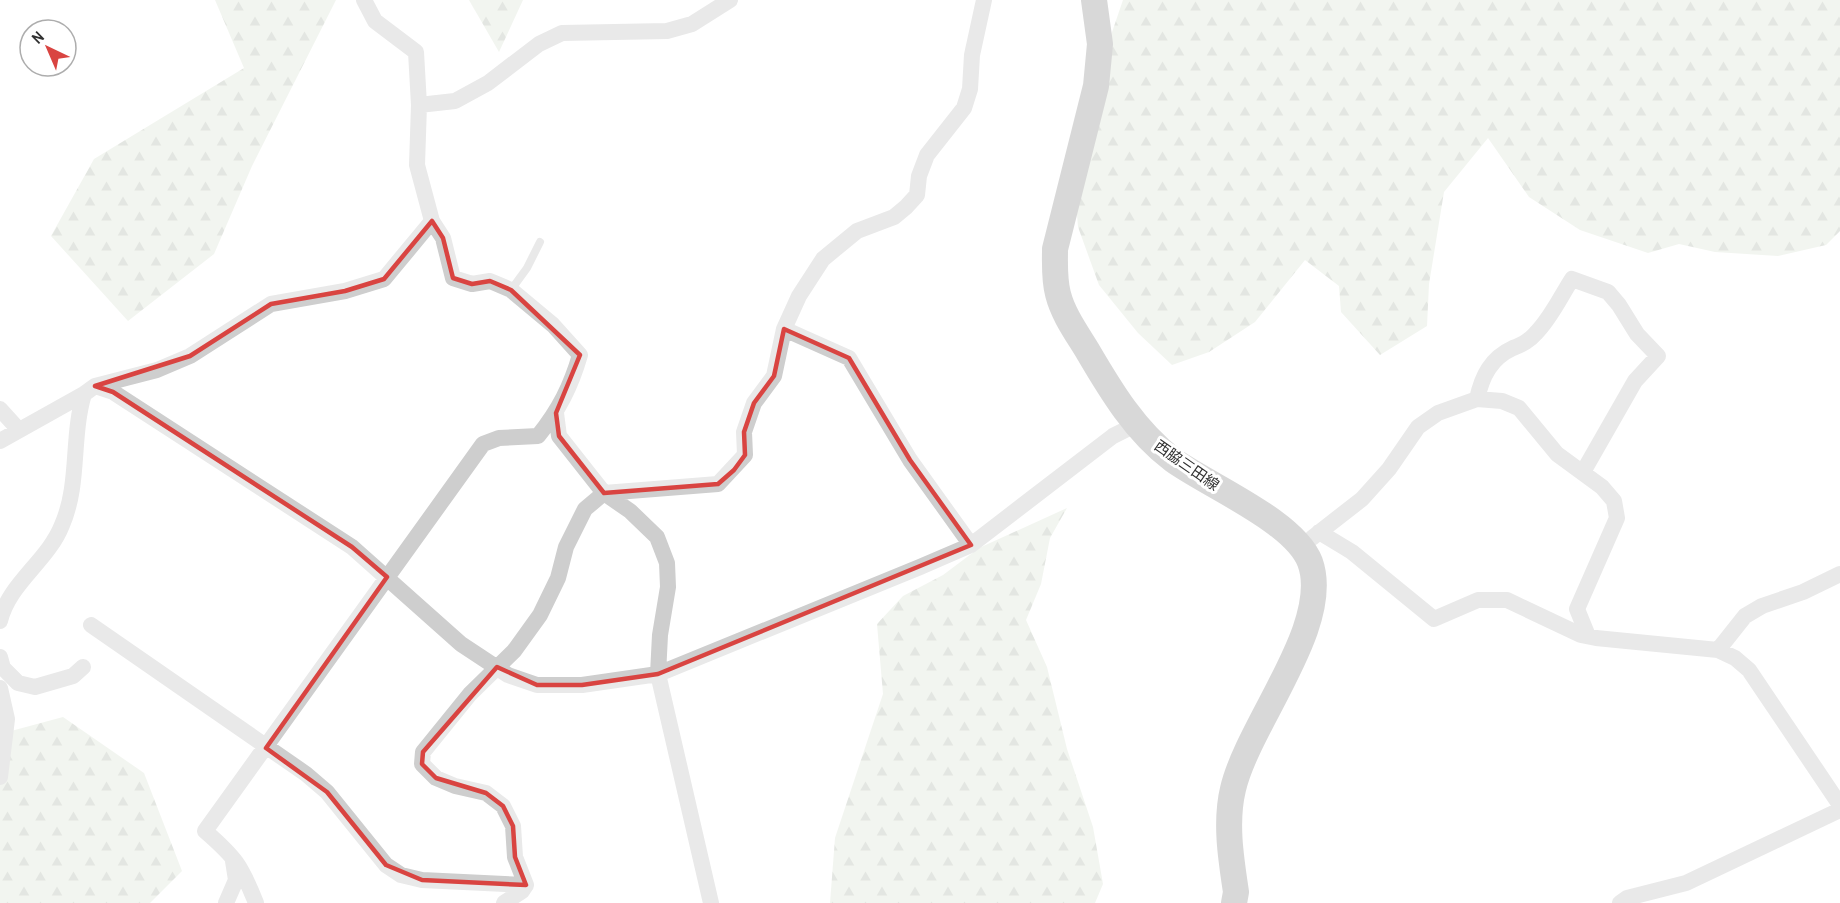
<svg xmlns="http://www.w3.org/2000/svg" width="1840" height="903" viewBox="0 0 1840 903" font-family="'Archivo Narrow','Noto Sans JP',sans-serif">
<defs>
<pattern id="forest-firs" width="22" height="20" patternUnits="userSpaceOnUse" patternTransform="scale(1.5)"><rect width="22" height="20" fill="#e2e9dd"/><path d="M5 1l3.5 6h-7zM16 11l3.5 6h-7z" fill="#c2c8be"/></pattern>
</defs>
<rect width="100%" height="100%" fill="#fff"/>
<path fill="url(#forest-firs)" d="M215,0H336L252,166L214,254L128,321L51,236L94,159L244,68Z
M469,0H523L499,52Z
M1123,0H1840V231L1826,245L1778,256L1715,252L1679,244L1648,253L1580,230L1529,197L1488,138L1444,192L1429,284L1427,326L1380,355L1341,312L1339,286L1305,260L1255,322L1209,352L1172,365L1138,333L1099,285L1078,227L1074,178L1109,41Z
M1067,508L1050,538L1041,584L1026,620L1047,667L1067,749L1093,827L1103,884L1095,903H830L835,838L883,694L877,624L903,596L943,575L979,548Z
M63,717L144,773L182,871L150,903H0V734Z"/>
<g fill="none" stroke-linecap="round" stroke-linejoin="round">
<path stroke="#cecece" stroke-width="8" d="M511,290L527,268L540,242"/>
<path stroke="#cecece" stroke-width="16" d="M419,105L455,101L488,83L539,44L562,33L667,31L692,24L730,0
M784,329L849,358L910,460L971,545
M95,386L113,392L352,547L461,644L508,675L537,685H582L658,674L920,567L971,545L1113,436L1135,425
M1477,399C1482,376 1491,358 1513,348C1523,344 1529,341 1536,333C1551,318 1561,296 1572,279L1608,292L1619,305L1637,334L1658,356L1635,381L1583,472
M0,409L19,430
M556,413L559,436L604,493L630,511L657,537L667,563L668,587L660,635L658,674L711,903
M0,441L84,394
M1319,532L1352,552L1434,619L1478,600H1507L1581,635L1596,638L1718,650L1735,658L1749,670L1840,805
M1312,538L1362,499L1389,469L1418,427L1438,413L1477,399L1502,401L1519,408L1557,454L1602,487L1614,501L1617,518L1577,609L1588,636
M0,621C9,583 48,561 62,525C80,484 71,437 84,394L95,386L157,370L190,356L271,304L345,291L384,279L432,221
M91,625L306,774L327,792L386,865L401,875L422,880L526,885
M1718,650L1745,616L1762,606L1803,592L1840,574
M0,657L3,668L18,683L35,687L73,676L83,667
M0,688L7,719L0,777
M526,885L515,857L513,826L503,806L486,793L455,786L436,778L422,764L423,752L470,694L514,651L540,615L558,578L566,547L585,509L604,493L718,484L745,455L744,432L754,403L774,376L784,329L799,296L823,259L857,231L894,217L906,207L917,195L919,176L927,155L964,108L970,89L972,55L984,0
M226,903L236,880L233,861
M256,903C241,865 235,857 205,831L483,444L499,438L538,436C559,410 571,386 580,355L553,325L511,290L490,281L472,284L453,278L443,238L432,221L417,165L419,105L416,52L375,21L364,0
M504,903L522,891L526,885
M1620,903L1627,898L1686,883L1840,810"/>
<path stroke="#a9a9a9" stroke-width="26" d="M1094,0L1100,44L1096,86L1055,249C1055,264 1054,279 1058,294C1063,314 1076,332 1087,350C1111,391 1135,431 1173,460C1209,486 1294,521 1310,562C1333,625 1248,724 1233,789C1225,822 1231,859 1236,892L1234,903"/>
</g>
<path d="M0 0H1840V903H0ZM432,221L443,238L453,278L472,284L490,281L511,290L580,355L556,413L559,436L604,493L718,484L734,470L745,455L744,432L754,403L774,376L784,329L849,358L910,460L971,545L658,674L582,685H537L497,667L423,752L422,764L436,778L486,793L503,806L513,826L515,857L526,885L422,880L386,865L327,792L266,748L387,577L352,547L113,392L95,386L190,356L271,304L345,291L384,279Z" fill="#fff" fill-opacity=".55" fill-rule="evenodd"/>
<path fill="none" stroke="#d94441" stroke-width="4.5" stroke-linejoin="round" d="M432,221L443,238L453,278L472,284L490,281L511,290L580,355L556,413L559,436L604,493L718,484L734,470L745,455L744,432L754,403L774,376L784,329L849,358L910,460L971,545L658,674L582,685H537L497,667L423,752L422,764L436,778L486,793L503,806L513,826L515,857L526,885L422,880L386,865L327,792L266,748L387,577L352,547L113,392L95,386L190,356L271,304L345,291L384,279Z"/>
<g text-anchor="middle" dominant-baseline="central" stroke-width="6" stroke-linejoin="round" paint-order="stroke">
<g font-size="15" fill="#313131" stroke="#fff">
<text transform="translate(1187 465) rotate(35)">西脇三田線</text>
</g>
</g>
<g transform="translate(48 48) rotate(316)"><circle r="28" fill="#ffffff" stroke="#adadad" stroke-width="1.5"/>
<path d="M0-4.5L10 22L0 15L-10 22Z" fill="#d94441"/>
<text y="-9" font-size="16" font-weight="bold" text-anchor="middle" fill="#313131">N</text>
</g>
</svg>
